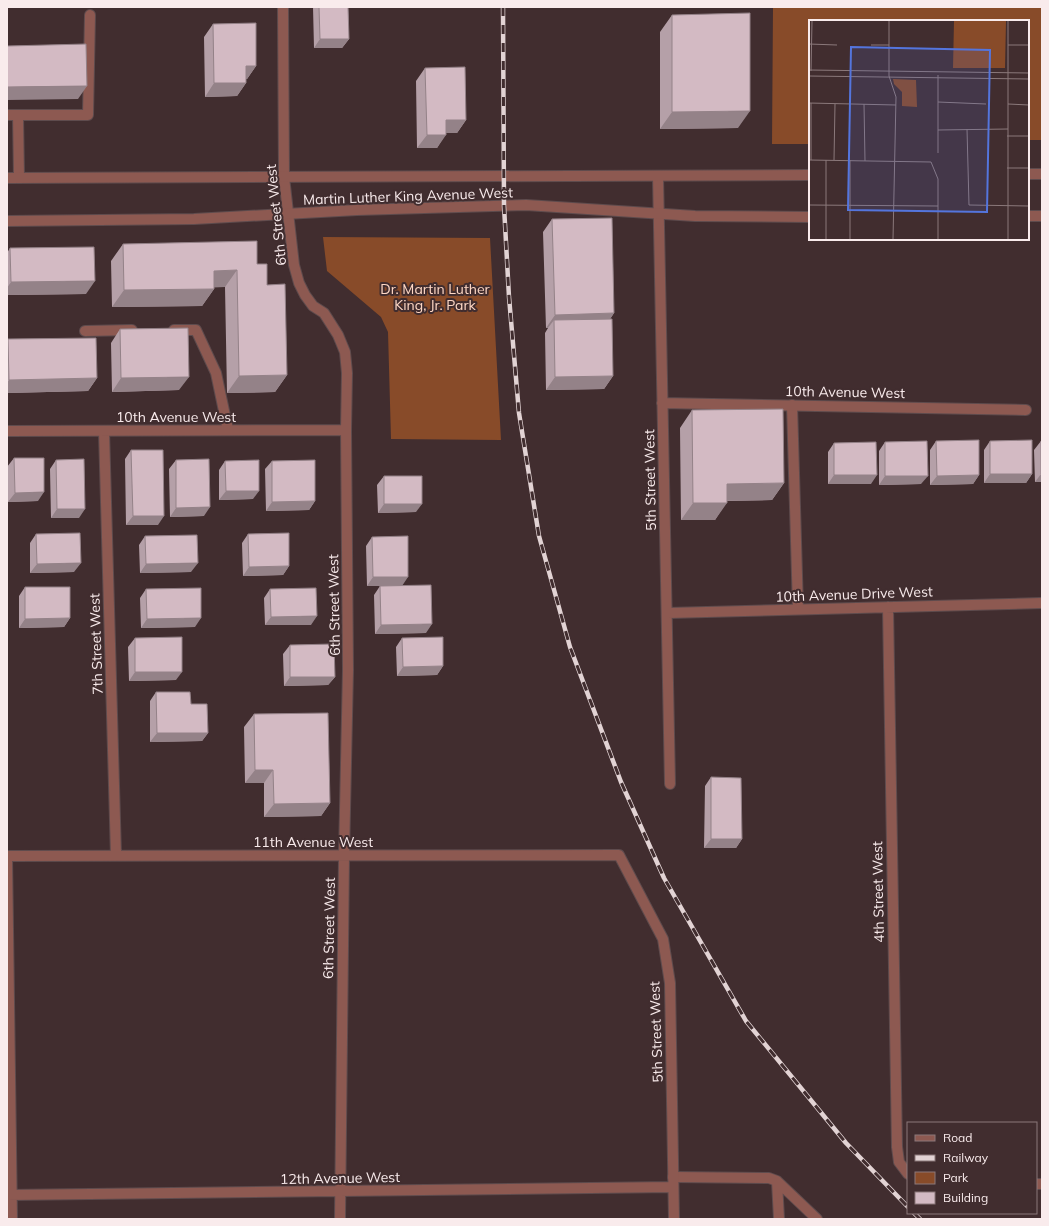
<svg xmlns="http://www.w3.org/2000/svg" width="1049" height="1226" viewBox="0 0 1049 1226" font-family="Mulish,sans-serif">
<rect width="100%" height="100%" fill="#412d2f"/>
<path fill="#884b29" d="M773,7H1042V140H1028V21H810V144H772Z
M323,237L490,238L501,440L391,439L388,332L381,317L327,271Z"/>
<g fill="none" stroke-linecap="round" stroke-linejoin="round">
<g stroke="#5e4b4d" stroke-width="12">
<path id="service" d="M7,115H18
M19,178L18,115H88L90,15
M174,330H196L216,373L228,430
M85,331L132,330
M792,405L798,609
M673,1177L769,1178L777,1181L817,1219
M777,1181L779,1219"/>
</g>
<g stroke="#5e4b4d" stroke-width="12">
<path id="minor" d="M283,7L284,177L294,265L299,283L305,295L313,306L324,313L338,335L345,352L347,373L346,430L348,670L344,856L340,1219
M658,176L670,784
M662,403L1026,410
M7,431L346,430
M104,431L116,856
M888,607L897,1147L899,1162L908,1174
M668,613L1042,603
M7,856L619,855L663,939L670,983L674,1219
M7,856L12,1219
M1036,1184H1042
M7,1195L673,1187"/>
</g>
<g stroke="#5e4b4d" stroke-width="12">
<path id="tertiary" d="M1028,174H1042
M7,178L810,175
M1028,216H1042
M7,221L194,219L357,210L526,205L695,216L810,217"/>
</g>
<use href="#service" stroke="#8d5951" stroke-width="10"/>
<use href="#minor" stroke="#8d5951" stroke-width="10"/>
<use href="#tertiary" stroke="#8d5951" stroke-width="10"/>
<g stroke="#e2d3d4" stroke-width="4.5">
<path id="rail" d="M503,7L504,206L509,297L519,413L539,536L570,647L621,782L664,878L746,1021L846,1143L908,1207
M914,1213L920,1219"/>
</g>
<use href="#rail" stroke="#412d2f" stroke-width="3" stroke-dasharray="9" stroke-linecap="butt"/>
</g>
<path fill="#b5a0a8" d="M313,7H348L349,39L342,48H314Z
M672,15L738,128L660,129V32Z
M213,24L256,66L247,79H246V83L237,96L205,97L204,37Z
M425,68L466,120L457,133H446L437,148H417L416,81Z
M552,219L614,313L610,319L613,376L604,389L546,390L545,333L548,328H546L543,232Z
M123,244L257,264L267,285L287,375L275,392L227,393L225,287H214V289L202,306L112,307L111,261Z
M10,248L86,294L7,295V253Z
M120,329L179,390L112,392L111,343Z
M8,339L97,378L88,391L7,393V342Z
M692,410L784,483L772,500L727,501L715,520H681L680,428Z
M936,441L979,475L973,484L930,485V450Z
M990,441L1032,474L1026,483H984V450Z
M1041,441H1042V482H1035L1034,450Z
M885,442L921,484L879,485V451Z
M834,443L871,484H828V452Z
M131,450L158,525H126L125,459Z
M14,458L38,501L8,502L7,467Z
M56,460L79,518H51L50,469Z
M176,460L204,516L170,517L169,469Z
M225,461L253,499L219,500V470Z
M272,461L315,501L309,510L266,511L265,469Z
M384,476L416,512L378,513L377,485Z
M36,534L74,572L30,573V543Z
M248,534L289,566L283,575L243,576L242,543Z
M145,536L191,572L140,573L139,545Z
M372,537L402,585L426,633L375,634L374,595L380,586H367L366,546Z
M25,587L70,618L64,627L19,628V596Z
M146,589L195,627L141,628L140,598Z
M270,589L311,625H265L264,598Z
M135,638L176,680L129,681L128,647Z
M402,638L443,666L437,675L397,676L396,647Z
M290,645L335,677L328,685L284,686L283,654Z
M156,692L191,704L208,733L202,741L150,742V701Z
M254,714L330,803L321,816L264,817V783H245L244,727Z
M711,777L742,839L736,848H704L705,786Z"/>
<path fill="#948288" d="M320,39H349L342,48H314Z
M246,66H256L247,79H237Z
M214,83H246L237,96L205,97Z
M87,86L78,99L7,100V87Z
M750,111L738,128L660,129L672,112Z
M446,120H466L457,133H436Z
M427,135H446L437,148H417Z
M237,270L225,287L202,288L214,271Z
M95,281L86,294L7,295V288L11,282Z
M214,289L202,306L112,307L124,290Z
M614,313L605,327L554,320L548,328H546L555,315Z
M287,375L275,392L227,393L239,376Z
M613,376L604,389L546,390L555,377Z
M189,377L179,390L112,392L121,378Z
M97,378L88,391L7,393V383L9,380Z
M990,474H1032L1026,483H984Z
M1041,474H1042V482H1035Z
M834,475H877L871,484H828Z
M979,475L973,484L930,485L937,476Z
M885,476H928L921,484L879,485Z
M784,483L772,500L715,501L727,484Z
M226,491H259L253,499L219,500Z
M44,492L38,501L8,502L15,493Z
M315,501L309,510L266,511L272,502Z
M693,503H727L715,520H681Z
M384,504H422L416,512L378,513Z
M210,507L204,516L170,517L176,508Z
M57,509H85L79,518H51Z
M133,516H164L158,525H126Z
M81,563L74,572L30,573L37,564Z
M198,563L191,572L140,573L146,564Z
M289,566L283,575L243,576L249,567Z
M373,577H408L402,586H367Z
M317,616L311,625H265L271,617Z
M70,618L64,627L19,628L25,619Z
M201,618L195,627L141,628L147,619Z
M432,624L426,633L375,634L381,625Z
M443,666L437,675L397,676L403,667Z
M135,672H182L176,680L129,681Z
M290,677H335L328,685L284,686Z
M157,733H208L202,741L150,742Z
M255,770H273L264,783H245Z
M330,803L321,816L264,817L274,804Z
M711,839H742L736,848H704Z"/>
<path fill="#d3bac3" stroke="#948288" d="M319,7H348L349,39H320Z
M750,13V111L672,112V15Z
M256,23V66H246V83H214L213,24Z
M86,44L87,86L7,87V46Z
M465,67L466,120H446V135H427L425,68Z
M612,218L614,313L555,315L552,219Z
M257,241V264H267V285L285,284L287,375L239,376L237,270L214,271V289L124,290L123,244Z
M94,247L95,281L11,282L10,248Z
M612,319L613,376L555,377L554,320Z
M188,328L189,377L121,378L120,329Z
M96,338L97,378L9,380L8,339Z
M783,409L784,483L727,484V503H693L692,410Z
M979,440V475L937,476L936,441Z
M1032,440V474H990V441Z
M927,441L928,476H885V442Z
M1041,441H1042V474H1041Z
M876,442L877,475H834V443Z
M131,450H163L164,516H133Z
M14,458H44V492L15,493Z
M84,459L85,509H57L56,460Z
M209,459L210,507L176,508V460Z
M259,460V491H226L225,461Z
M315,460V501L272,502V461Z
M384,476H422V504H384Z
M80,533L81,563L37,564L36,534Z
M289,533V566L249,567L248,534Z
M197,535L198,563L146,564L145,536Z
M408,536V577H373L372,537Z
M431,585L432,624L381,625L380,586Z
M25,587H70V618L25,619Z
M201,588V618L147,619L146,589Z
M316,588L317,616L271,617L270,589Z
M182,637V672H135V638Z
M443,637V666L403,667L402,638Z
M334,644L335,677H290V645Z
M156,692H190L191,704H207L208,733H157Z
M328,713L330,803L274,804L273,770H255L254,714Z
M711,777L741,778L742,839H711Z"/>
<g text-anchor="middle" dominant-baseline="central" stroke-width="4" stroke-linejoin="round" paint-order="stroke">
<g font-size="14" fill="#f9ebec" stroke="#412d2f">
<text transform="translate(408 196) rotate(-2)">Martin Luther King Avenue West</text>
<text transform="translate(276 215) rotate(-96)">6th Street West</text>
<text transform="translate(845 392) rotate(1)">10th Avenue West</text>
<text x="176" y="417">10th Avenue West</text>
<text transform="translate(650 480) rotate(-91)">5th Street West</text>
<text transform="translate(854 594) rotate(-2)">10th Avenue Drive West</text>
<text transform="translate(334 605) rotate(-91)">6th Street West</text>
<text transform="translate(96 644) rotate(-92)">7th Street West</text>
<text x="313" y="842">11th Avenue West</text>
<text transform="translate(878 892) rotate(-91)">4th Street West</text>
<text transform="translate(329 928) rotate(-89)">6th Street West</text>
<text transform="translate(656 1032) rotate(-92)">5th Street West</text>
<text transform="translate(340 1178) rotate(-1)">12th Avenue West</text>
</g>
<g font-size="14" fill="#fed7c4" stroke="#412d2f">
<text x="435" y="289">Dr. Martin Luther<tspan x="435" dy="16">King, Jr. Park</tspan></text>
</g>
</g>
<g transform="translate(809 20)">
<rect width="220" height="220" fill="#412d2f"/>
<path d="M145,1H197L196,48H144ZM84,59L107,60L108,87L93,86V72L85,64Z" fill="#884b29"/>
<path fill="none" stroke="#8b797b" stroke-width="1" d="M80,1V56L87,77L84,219M0,24L28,25M62,25H80M199,25H220M0,50L220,53M2,51L3,1M129,55V133M0,56L220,59M129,82L177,84M0,83L87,85M55,84L56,141M199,84L220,85M158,109L160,185L220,186M129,110L199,109M198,116H220M0,140L122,142L129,159V219M2,140V83M25,140L26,84M198,148H220M0,185L129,186M17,219V140M41,219V140M199,219V1"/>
<path fill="#5475dd" fill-opacity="0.15" stroke="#5475dd" stroke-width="2" d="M42,27L181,30L178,192L39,190Z"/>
<rect width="220" height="220" fill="none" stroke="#f9ebec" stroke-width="2"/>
</g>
<rect width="1049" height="1226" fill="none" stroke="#f9ebec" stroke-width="16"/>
<rect x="907" y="1122" width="130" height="92" fill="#412d2f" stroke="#8b797b"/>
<rect x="915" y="1135" width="20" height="6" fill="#8d5951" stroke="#8b797b"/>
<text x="943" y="1142" font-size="12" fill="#f9ebec">Road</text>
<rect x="915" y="1155" width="20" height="6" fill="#e2d3d4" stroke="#8b797b"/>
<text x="943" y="1162" font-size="12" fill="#f9ebec">Railway</text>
<rect x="915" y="1172" width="20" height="12" fill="#884b29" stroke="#8b797b"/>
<text x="943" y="1182" font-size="12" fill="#f9ebec">Park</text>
<rect x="915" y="1192" width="20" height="12" fill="#d3bac3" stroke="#8b797b"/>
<text x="943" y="1202" font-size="12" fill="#f9ebec">Building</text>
</svg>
